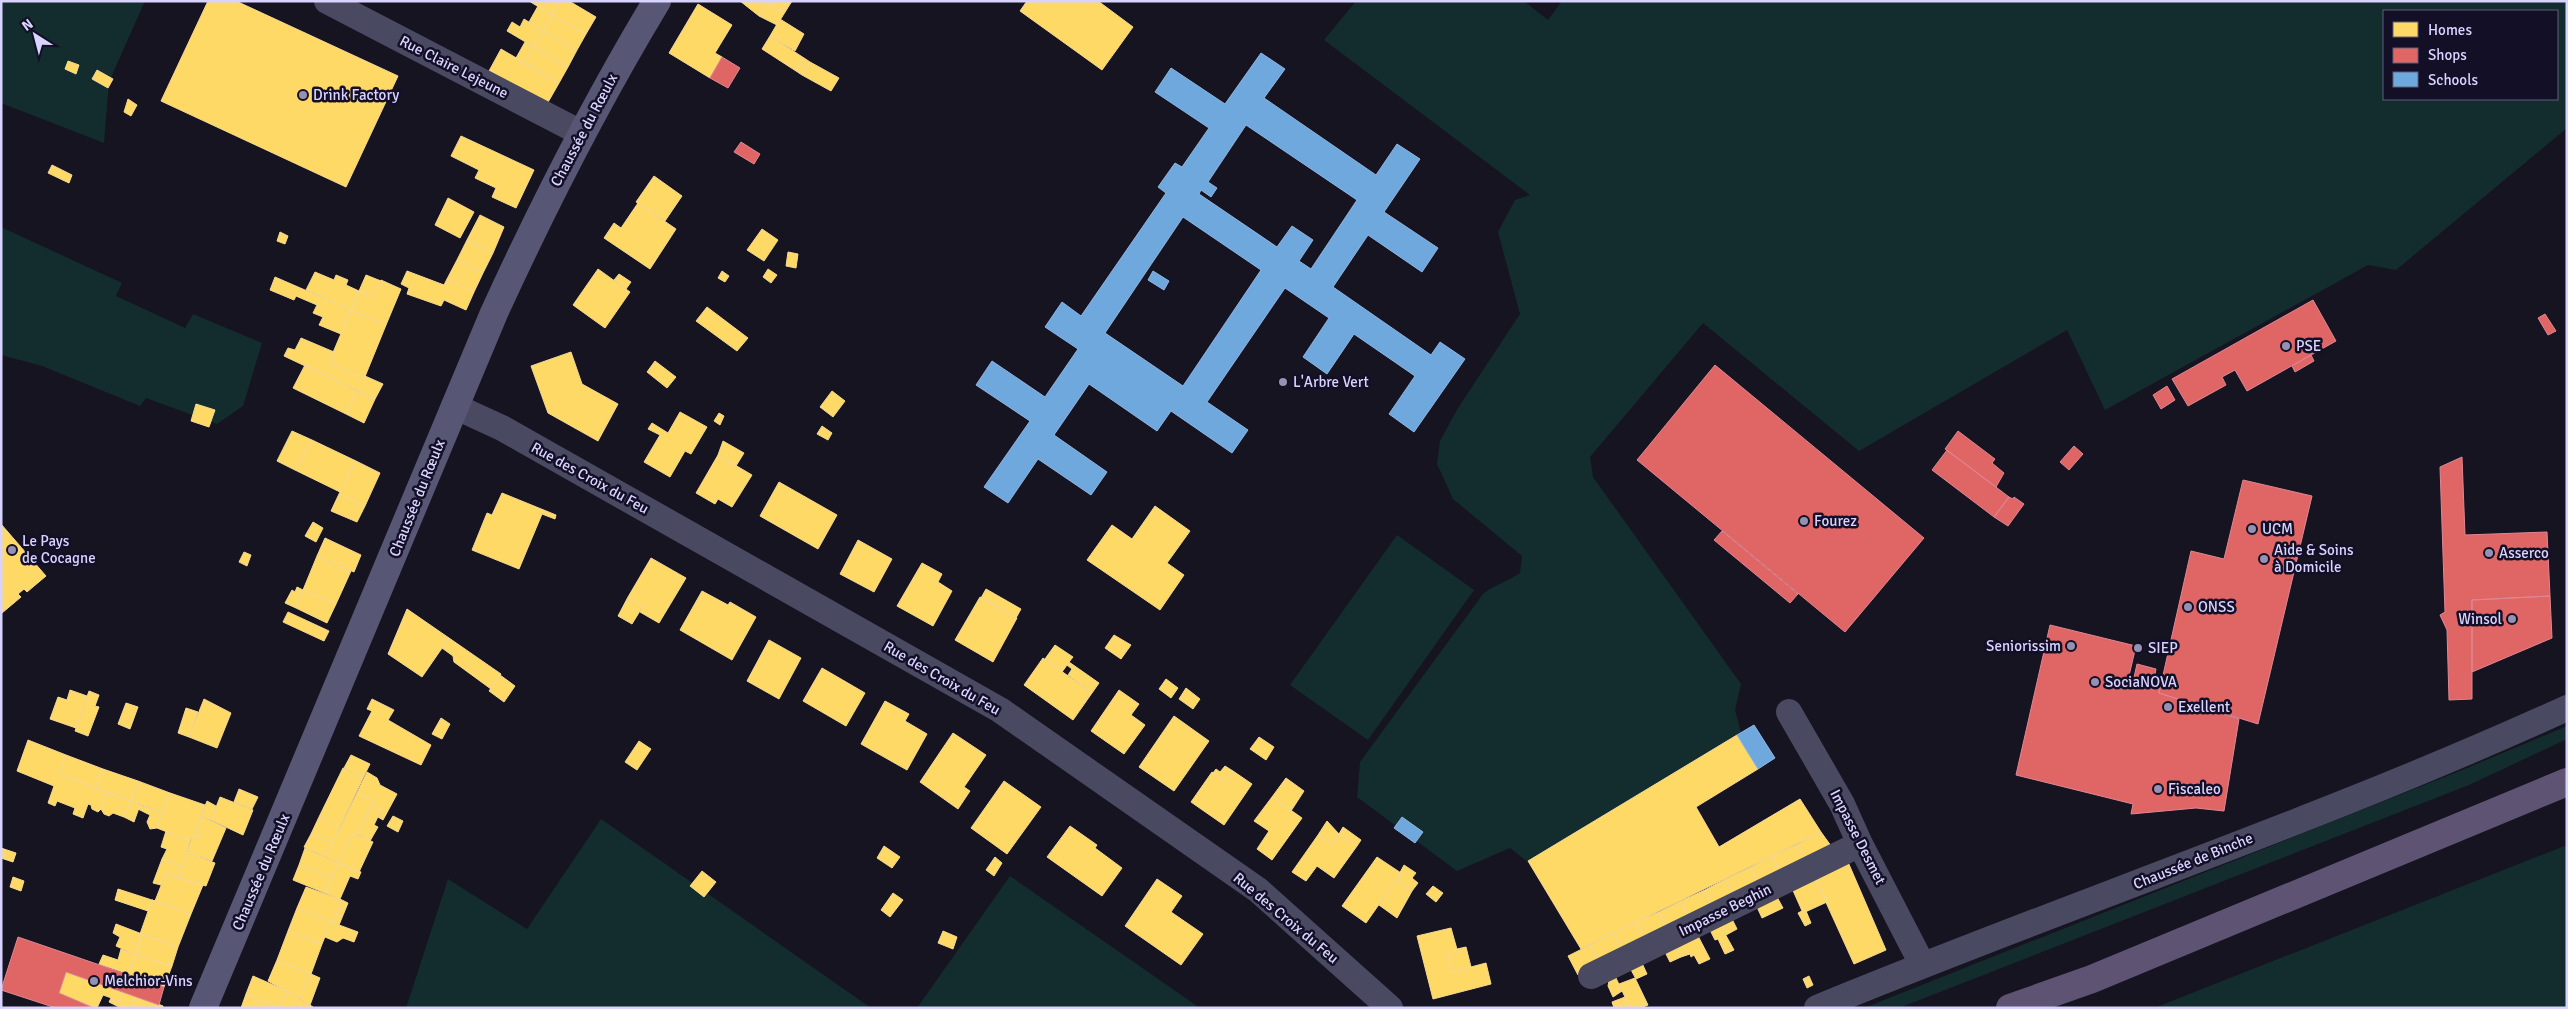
<svg xmlns="http://www.w3.org/2000/svg" width="2568" height="1009" viewBox="0 0 2568 1009" font-family="Signika,sans-serif">
<rect width="100%" height="100%" fill="#161421"/>
<path fill="#132c2d" fill-rule="evenodd" d="M1,1H145L109,82L104,143L1,103Z
M1356,1H1524L1548,20L1562,1H2567V128L2396,270L2368,265L2105,410L2067,330L1859,451L1703,323L1590,457L1593,477L1741,684L1735,710L1742,736L1546,876L1510,848L1457,871L1357,797L1360,762L1483,594C1494,585 1508,581 1520,573L1522,556L1453,499L1437,464L1440,441L1458,408L1520,314L1498,232L1515,200L1530,195L1324,40ZM2384,11H2557V99H2384Z
M1,227L122,283L116,296L185,328L193,314L262,343L243,406L217,424L146,398L140,406L42,366L1,355Z
M1397,535L1474,590L1368,740L1290,685Z
M2567,726V739L2469,785L1899,1008H1864L2462,770Z
M601,819L871,1008H406L448,879L527,929Z
M2567,845V1008H2154Z
M1010,876L1200,1008H917Z"/>
<path fill="#ffd966" stroke="#f4d894" d="M208,1H236L398,76L346,187L161,101Z
M529,1H547L542,9Z
M547,1H560L552,15L542,9Z
M560,1H569L596,17L586,34L552,15Z
M740,1H768L759,16Z
M768,1H787L781,12L767,3Z
M787,1H792L777,25L759,16L767,3L781,12Z
M1027,1H1098L1133,27L1102,70L1020,11Z
M698,4L732,25L715,53L722,57L710,78L669,53Z
M538,6L552,15L543,31L529,22Z
M552,15L586,34L577,50L543,31Z
M524,19L543,31L534,47L507,31L512,22L520,27Z
M780,19L804,34L795,51L770,36Z
M543,31L577,50L568,67L534,47Z
M770,36L804,58L796,71L762,49Z
M525,42L534,47L524,64L516,58Z
M534,47L568,67L559,83L524,64Z
M501,49L559,83L547,104L489,71Z
M804,58L810,62L802,75L796,71Z
M68,61L79,65L76,74L65,69Z
M810,62L839,78L831,91L802,75Z
M97,70L113,79L108,88L92,79Z
M128,99L137,105L131,116L124,112Z
M461,136L534,170L516,208L492,197L496,188L475,178L479,170L451,156Z
M52,165L72,175L69,183L48,173Z
M654,176L682,196L665,221L636,202Z
M448,198L474,212L460,238L435,225Z
M638,203L676,229L650,269L604,238L614,223L621,228Z
M480,215L504,227L493,253L467,240Z
M762,229L778,240L764,261L747,250Z
M280,232L288,236L285,244L277,241Z
M467,240L493,253L483,273L457,260Z
M788,252L798,254L796,268L786,266Z
M457,260L483,273L474,292L447,279Z
M598,269L630,292L605,328L573,305Z
M768,269L777,275L771,283L763,277Z
M407,271L444,285L447,279L474,292L466,310L444,300L441,306L407,294L409,288L401,284Z
M722,271L729,276L725,282L718,278Z
M315,272L334,280L336,275L348,280L346,285L359,291L351,310L306,290Z
M619,274L631,282L626,289L614,280Z
M366,275L381,281L374,297L359,291Z
M275,277L351,310L341,334L319,325L323,317L313,313L317,305L296,296L294,300L270,290Z
M381,280L401,289L386,325L351,310L359,291L374,297Z
M707,307L748,338L737,351L696,321Z
M351,310L386,325L364,379L329,362Z
M301,338L334,352L329,362L364,379L365,376L383,384L375,399L284,356L288,348L295,350Z
M571,352L582,384L618,404L598,441L548,413L531,366Z
M655,361L676,377L667,388L647,372Z
M305,365L357,391L346,414L293,388Z
M357,391L375,399L364,423L346,414Z
M832,391L845,401L833,417L820,407Z
M196,404L215,410L209,427L191,421Z
M680,412L707,427L691,454L685,451L670,477L644,462L660,435L648,429L652,423L668,433Z
M719,413L724,416L720,425L714,421Z
M822,426L832,433L828,440L817,434Z
M292,431L312,440L295,470L277,461Z
M312,440L356,461L340,492L295,470Z
M723,441L744,453L736,466L718,455Z
M718,455L752,475L732,507L718,499L715,504L696,493Z
M356,461L380,473L365,506L339,494Z
M779,482L837,515L818,549L760,516Z
M502,493L556,515L555,519L542,514L519,569L472,550L487,513L492,515Z
M339,494L365,506L357,522L331,511Z
M1155,506L1190,531L1167,563L1184,575L1160,610L1087,560L1112,525L1132,539Z
M313,522L323,528L316,542L305,536Z
M1,524L46,576L27,592L24,589L18,594L21,597L2,613Z
M325,538L361,555L354,572L317,556Z
M858,540L892,559L874,592L840,574Z
M244,552L251,555L247,566L239,562Z
M317,556L351,571L336,604L303,590Z
M651,558L686,578L659,623L640,612L643,606L628,597Z
M922,563L942,574L938,582L952,591L933,626L897,606Z
M297,587L303,590L296,608L285,603L292,590L295,592Z
M986,589L1021,609L1016,618L981,598Z
M303,590L336,604L327,623L296,608Z
M702,591L728,605L730,602L756,617L732,660L680,630Z
M628,597L643,606L632,624L618,616Z
M980,597L1017,618L993,662L955,640Z
M407,609L449,638L422,677L388,654Z
M288,612L329,631L324,641L283,622Z
M1114,635L1131,645L1121,659L1105,648Z
M449,638L501,674L491,689L454,662L453,656L442,648Z
M769,640L801,658L779,699L747,681Z
M1055,645L1073,657L1069,662L1099,683L1092,693L1068,675L1072,669L1067,665L1062,672L1045,659Z
M1043,658L1092,693L1073,720L1024,685Z
M822,668L865,693L846,726L803,701Z
M500,675L515,686L504,702L489,691Z
M1166,679L1178,688L1171,698L1159,689Z
M1186,688L1200,699L1193,709L1179,699Z
M70,690L87,696L76,728L50,719L58,697L67,700Z
M1119,690L1139,704L1131,715L1145,725L1124,754L1091,731Z
M89,691L99,695L95,706L99,707L88,736L75,731Z
M204,699L231,713L217,748L189,737Z
M372,699L394,710L388,720L431,745L421,765L359,736L372,711L367,709Z
M885,701L909,714L905,721L927,734L907,770L861,744Z
M126,703L138,707L130,729L118,724Z
M186,708L198,712L189,737L178,733Z
M1174,716L1209,741L1174,791L1139,767Z
M441,718L450,724L442,739L432,734Z
M953,733L986,755L964,787L970,791L958,809L920,782Z
M1737,735L1758,769L1696,807L1719,847L1800,799L1821,832L1581,949L1528,861Z
M1259,737L1274,747L1266,760L1250,749Z
M28,740L66,755L59,774L107,792L101,809L98,812L92,809L91,805L88,804L83,818L73,814L75,808L57,801L55,806L48,803L54,786L17,771Z
M639,741L651,749L637,770L625,762Z
M66,755L103,769L95,788L59,774Z
M351,755L370,764L363,778L344,768Z
M1225,766L1233,771L1225,782L1213,773L1216,769L1220,772Z
M343,768L363,778L340,827L319,817Z
M103,769L138,781L131,801L95,788Z
M1233,771L1252,784L1224,825L1191,802L1212,772L1225,782Z
M367,772L377,778L380,785L397,794L383,820L378,817L381,810L372,805L374,802L357,793Z
M1286,778L1304,791L1291,811L1272,797Z
M138,781L170,793L163,813L131,801Z
M1004,781L1041,807L1007,854L971,828Z
M239,789L258,797L252,809L234,802Z
M107,792L131,801L124,817L113,813L109,816L104,814L101,809Z
M170,793L205,805L196,828L200,830L198,837L193,835L190,841L157,828Z
M357,793L374,802L357,835L353,833L338,863L326,857Z
M220,797L253,810L243,835L211,820Z
M1272,797L1302,818L1272,860L1257,849L1269,831L1254,821Z
M131,801L140,805L134,822L124,817Z
M207,801L216,806L211,820L201,816Z
M140,805L163,813L157,828L150,829L147,822L150,815L138,809Z
M372,805L381,810L374,825L378,827L370,841L357,834Z
M201,816L226,828L212,861L187,852L193,835L198,837L200,830L196,828Z
M393,816L403,821L398,832L387,826Z
M319,817L340,827L333,843L311,834Z
M1327,821L1339,834L1332,845L1318,835Z
M1070,826L1097,845L1095,848L1122,868L1102,896L1047,857Z
M1343,827L1361,840L1357,846L1339,834Z
M166,831L190,841L182,867L162,859L167,849L161,847Z
M1821,832L1834,850L1806,864L1796,845Z
M353,833L373,842L359,872L338,863Z
M311,834L333,843L326,857L304,847Z
M1339,834L1357,846L1334,878L1317,866L1306,881L1292,872L1318,835L1332,845Z
M1796,845L1806,864L1782,876L1772,856Z
M884,846L900,857L892,868L877,858Z
M1,848L16,853L13,862L1,858Z
M305,848L338,863L332,878L299,865Z
M187,852L215,863L206,886L178,878Z
M1772,856L1782,876L1760,887L1751,867Z
M995,857L1002,863L994,876L986,870Z
M1377,857L1401,873L1366,923L1342,906Z
M162,859L182,867L178,878L166,873L161,885L153,883Z
M1848,862L1886,950L1854,964L1814,876Z
M338,863L361,872L358,879L350,876L340,899L325,893Z
M299,865L332,878L325,893L293,880Z
M1404,865L1416,873L1412,878L1418,883L1412,891L1396,880Z
M1751,867L1760,887L1736,899L1726,879Z
M702,871L716,882L704,897L690,886Z
M166,873L203,885L191,914L155,901Z
M1814,876L1827,902L1803,913L1791,886Z
M13,877L24,881L21,891L10,887Z
M1157,879L1182,896L1171,912L1203,934L1181,965L1125,926Z
M1726,879L1736,899L1714,910L1705,890Z
M1396,880L1412,891L1397,918L1379,905Z
M1433,886L1443,893L1436,902L1426,894Z
M306,887L342,900L333,923L297,908Z
M118,889L155,901L152,900L148,911L115,900Z
M1705,890L1714,910L1690,921L1681,901Z
M893,893L903,900L890,917L881,910Z
M1777,897L1783,908L1762,918L1757,907Z
M152,900L191,914L178,947L140,934Z
M342,900L348,903L339,925L333,923Z
M1681,901L1690,921L1668,932L1659,912Z
M297,908L331,922L322,944L288,931Z
M1802,911H1806L1811,923L1805,926L1798,913Z
M1659,912L1668,932L1645,943L1636,922Z
M1731,917L1737,929L1726,935L1719,923Z
M331,922L358,932L354,942L343,938L337,942L325,937Z
M1636,922L1645,943L1623,953L1614,933Z
M1719,923L1734,950L1725,954L1718,939L1715,940L1709,928Z
M116,924L142,934L136,955L116,946L120,937L113,933Z
M1451,928L1458,953L1448,956L1452,972L1486,963L1491,984L1433,999L1417,936Z
M288,931L322,944L311,974L277,960Z
M943,931L957,937L953,949L938,943Z
M1614,933L1623,953L1601,964L1590,945Z
M142,934L178,947L172,966L136,955Z
M1697,934L1710,959L1699,964L1694,955L1691,957L1690,954L1681,957L1675,945Z
M1590,945L1601,964L1578,975L1568,956Z
M1675,945L1681,957L1670,962L1664,950Z
M1466,947L1471,967L1452,972L1448,956L1458,953L1457,949Z
M121,949L136,955L129,974L99,964L103,955L118,960Z
M136,955L172,966L164,987L129,974Z
M277,960L311,974L299,998L268,981Z
M1641,961L1647,974L1636,979L1629,966Z
M66,972L123,991L120,1001L103,995L97,1008H94L59,993Z
M311,974L320,978L310,1005L299,998Z
M253,976L287,991L280,1008L246,994Z
M1809,976L1813,985L1807,988L1803,979Z
M1616,978L1622,991L1613,997L1608,986L1609,981Z
M1635,978L1648,1005L1641,1008H1630L1619,984Z
M123,991L136,995L132,1008H121L109,1002L111,998L120,1001Z
M287,991L313,1007L312,1008H280Z
M246,994L280,1008H241Z
M136,995L163,1006V1008H132Z
M1625,997L1630,1008H1614L1612,1002Z"/>
<path fill="#e06666" stroke="#de8794" d="M722,57L740,68L728,88L710,78Z
M741,142L760,154L754,164L734,152Z
M2313,300L2336,341L2247,391L2235,370L2222,377L2226,385L2188,406L2172,379Z
M2545,314L2556,331L2548,335L2538,318Z
M2311,355L2314,361L2295,372L2292,366Z
M1715,365L1924,538L1845,632L1637,460Z
M2167,386L2175,400L2161,409L2153,395Z
M1958,431L1995,459L1992,463L2004,473L1996,487L1945,449Z
M2074,446L2083,454L2069,470L2060,462Z
M1947,450L2009,497L1994,517L1932,470Z
M2462,457L2465,535L2547,532L2550,596L2472,600V699L2449,700L2447,630L2440,615L2445,612L2440,467Z
M2243,480L2312,496L2258,724L2159,693L2191,551L2224,559Z
M2009,497L2013,499L2014,497L2024,504L2008,526L1994,517Z
M1722,531L1798,594L1790,603L1714,540Z
M2550,596L2552,638L2472,672V600Z
M2050,625L2136,646L2128,680L2133,682L2137,664L2156,669L2154,680L2160,682L2159,693L2239,719L2224,811L2196,808L2131,814L2133,804L2016,775Z
M18,937L164,987L159,1005L66,972L59,993L94,1008H56L1,990Z"/>
<path fill="#6fa8dc" stroke="#8fb5e6" fill-rule="evenodd" d="M1261,53L1285,69L1264,98L1376,175L1397,144L1420,159L1384,212L1438,248L1422,272L1368,235L1333,287L1431,355L1440,342L1465,359L1414,432L1389,414L1415,376L1354,334L1327,374L1303,357L1329,318L1285,288L1207,402L1248,430L1232,453L1171,411L1157,431L1089,384L1054,435L1107,472L1091,495L1038,459L1008,503L984,487L1030,421L976,385L992,361L1045,397L1078,349L1045,327L1062,302L1081,316L1166,193L1158,187L1175,163L1182,167L1209,128L1155,92L1171,68L1225,104ZM1246,125L1357,200L1311,269L1299,261L1313,240L1292,226L1277,247L1199,194L1201,190L1211,197L1217,188L1208,182ZM1183,217L1261,270L1183,386L1105,333Z
M1153,271L1169,281L1164,290L1148,280Z
M1754,725L1775,758L1758,769L1737,735Z
M1402,817L1423,832L1415,843L1394,828Z"/>
<g fill="none" stroke-linecap="round" stroke-linejoin="round">
<path stroke="#4a4962" stroke-width="26" d="M327,1L581,133
M454,406L502,428L1000,710L1258,890L1390,1008
M1789,712L1842,804L1860,844L1922,964
M1591,976L1860,844
M1817,1008C2066,905 2322,820 2567,708"/>
<path stroke="#575674" stroke-width="28" d="M203,1008L494,313C543,206 596,102 657,1"/>
<path stroke="#5e5373" stroke-width="28" d="M2010,1008L2092,979L2567,782"/>
</g>
<g fill="#9591b1" stroke="#130f26" stroke-width="2">
<circle cx="303" cy="95" r="5"/>
<circle cx="2286" cy="346" r="5"/>
<circle cx="1283" cy="382" r="5"/>
<circle cx="1804" cy="521" r="5"/>
<circle cx="2252" cy="529" r="5"/>
<circle cx="12" cy="550" r="5"/>
<circle cx="2489" cy="553" r="5"/>
<circle cx="2264" cy="559" r="5"/>
<circle cx="2188" cy="607" r="5"/>
<circle cx="2512" cy="619" r="5"/>
<circle cx="2071" cy="646" r="5"/>
<circle cx="2138" cy="648" r="5"/>
<circle cx="2095" cy="682" r="5"/>
<circle cx="2168" cy="707" r="5"/>
<circle cx="2158" cy="789" r="5"/>
<circle cx="94" cy="981" r="5"/>
</g>
<g text-anchor="middle" dominant-baseline="central" stroke-width="5" stroke-linejoin="round" paint-order="stroke">
<g font-size="15" fill="#d9d4ff" stroke="#130f26">
<text transform="translate(454 67) rotate(27)">Rue Claire Lejeune</text>
<text transform="translate(584 130) rotate(-62)">Chaussée du Rœulx</text>
<text transform="translate(590 478) rotate(29)">Rue des Croix du Feu</text>
<text transform="translate(417 498) rotate(-68)">Chaussée du Rœulx</text>
<text transform="translate(942 678) rotate(30)">Rue des Croix du Feu</text>
<text transform="translate(1858 837) rotate(63)">Impasse Desmet</text>
<text transform="translate(2193 861) rotate(-22)">Chaussée de Binche</text>
<text transform="translate(261 872) rotate(-67)">Chaussée du Rœulx</text>
<text transform="translate(1725 910) rotate(-26)">Impasse Beghin</text>
<text transform="translate(1286 918) rotate(40)">Rue des Croix du Feu</text>
</g>
<g font-size="15" fill="#d9d4ff" stroke="#130f26" text-anchor="start">
<text x="313" y="95">Drink Factory</text>
<text x="2296" y="346">PSE</text>
<text x="1293" y="382">L'Arbre Vert</text>
<text x="1814" y="521">Fourez</text>
<text x="2262" y="529">UCM</text>
<text x="22" y="541">Le Pays<tspan x="22" dy="17">de Cocagne</tspan></text>
<text x="2274" y="550">Aide &amp; Soins<tspan x="2274" dy="17">à Domicile</tspan></text>
<text x="2499" y="553">Asserco</text>
<text x="2198" y="607">ONSS</text>
<text x="2502" y="619" text-anchor="end">Winsol</text>
<text x="2061" y="646" text-anchor="end">Seniorissim</text>
<text x="2148" y="648">SIEP</text>
<text x="2105" y="682">SociaNOVA</text>
<text x="2178" y="707">Exellent</text>
<text x="2168" y="789">Fiscaleo</text>
<text x="104" y="981">Melchior-Vins</text>
</g>
</g>
<rect width="2568" height="1009" fill="none" stroke="#d9d4ff" stroke-width="5"/>
<rect x="2383" y="10" width="175" height="90" fill="#130f26" stroke="#625e7d"/>
<rect x="2393" y="22" width="25" height="15" fill="#ffd966" stroke="#625e7d"/>
<text x="2428" y="35" font-size="15" fill="#d9d4ff">Homes</text>
<rect x="2393" y="48" width="25" height="15" fill="#e06666" stroke="#625e7d"/>
<text x="2428" y="60" font-size="15" fill="#d9d4ff">Shops</text>
<rect x="2393" y="72" width="25" height="15" fill="#6fa8dc" stroke="#625e7d"/>
<text x="2428" y="85" font-size="15" fill="#d9d4ff">Schools</text>
<g transform="translate(35 35) rotate(324)" stroke="#130f26" stroke-width="4" paint-order="stroke">
<path d="M0-4L9 19L0 12L-9 19Z" fill="#d9d4ff"/>
<text y="-8" font-size="14" font-weight="bold" text-anchor="middle" fill="#d9d4ff">N</text>
</g>
</svg>
